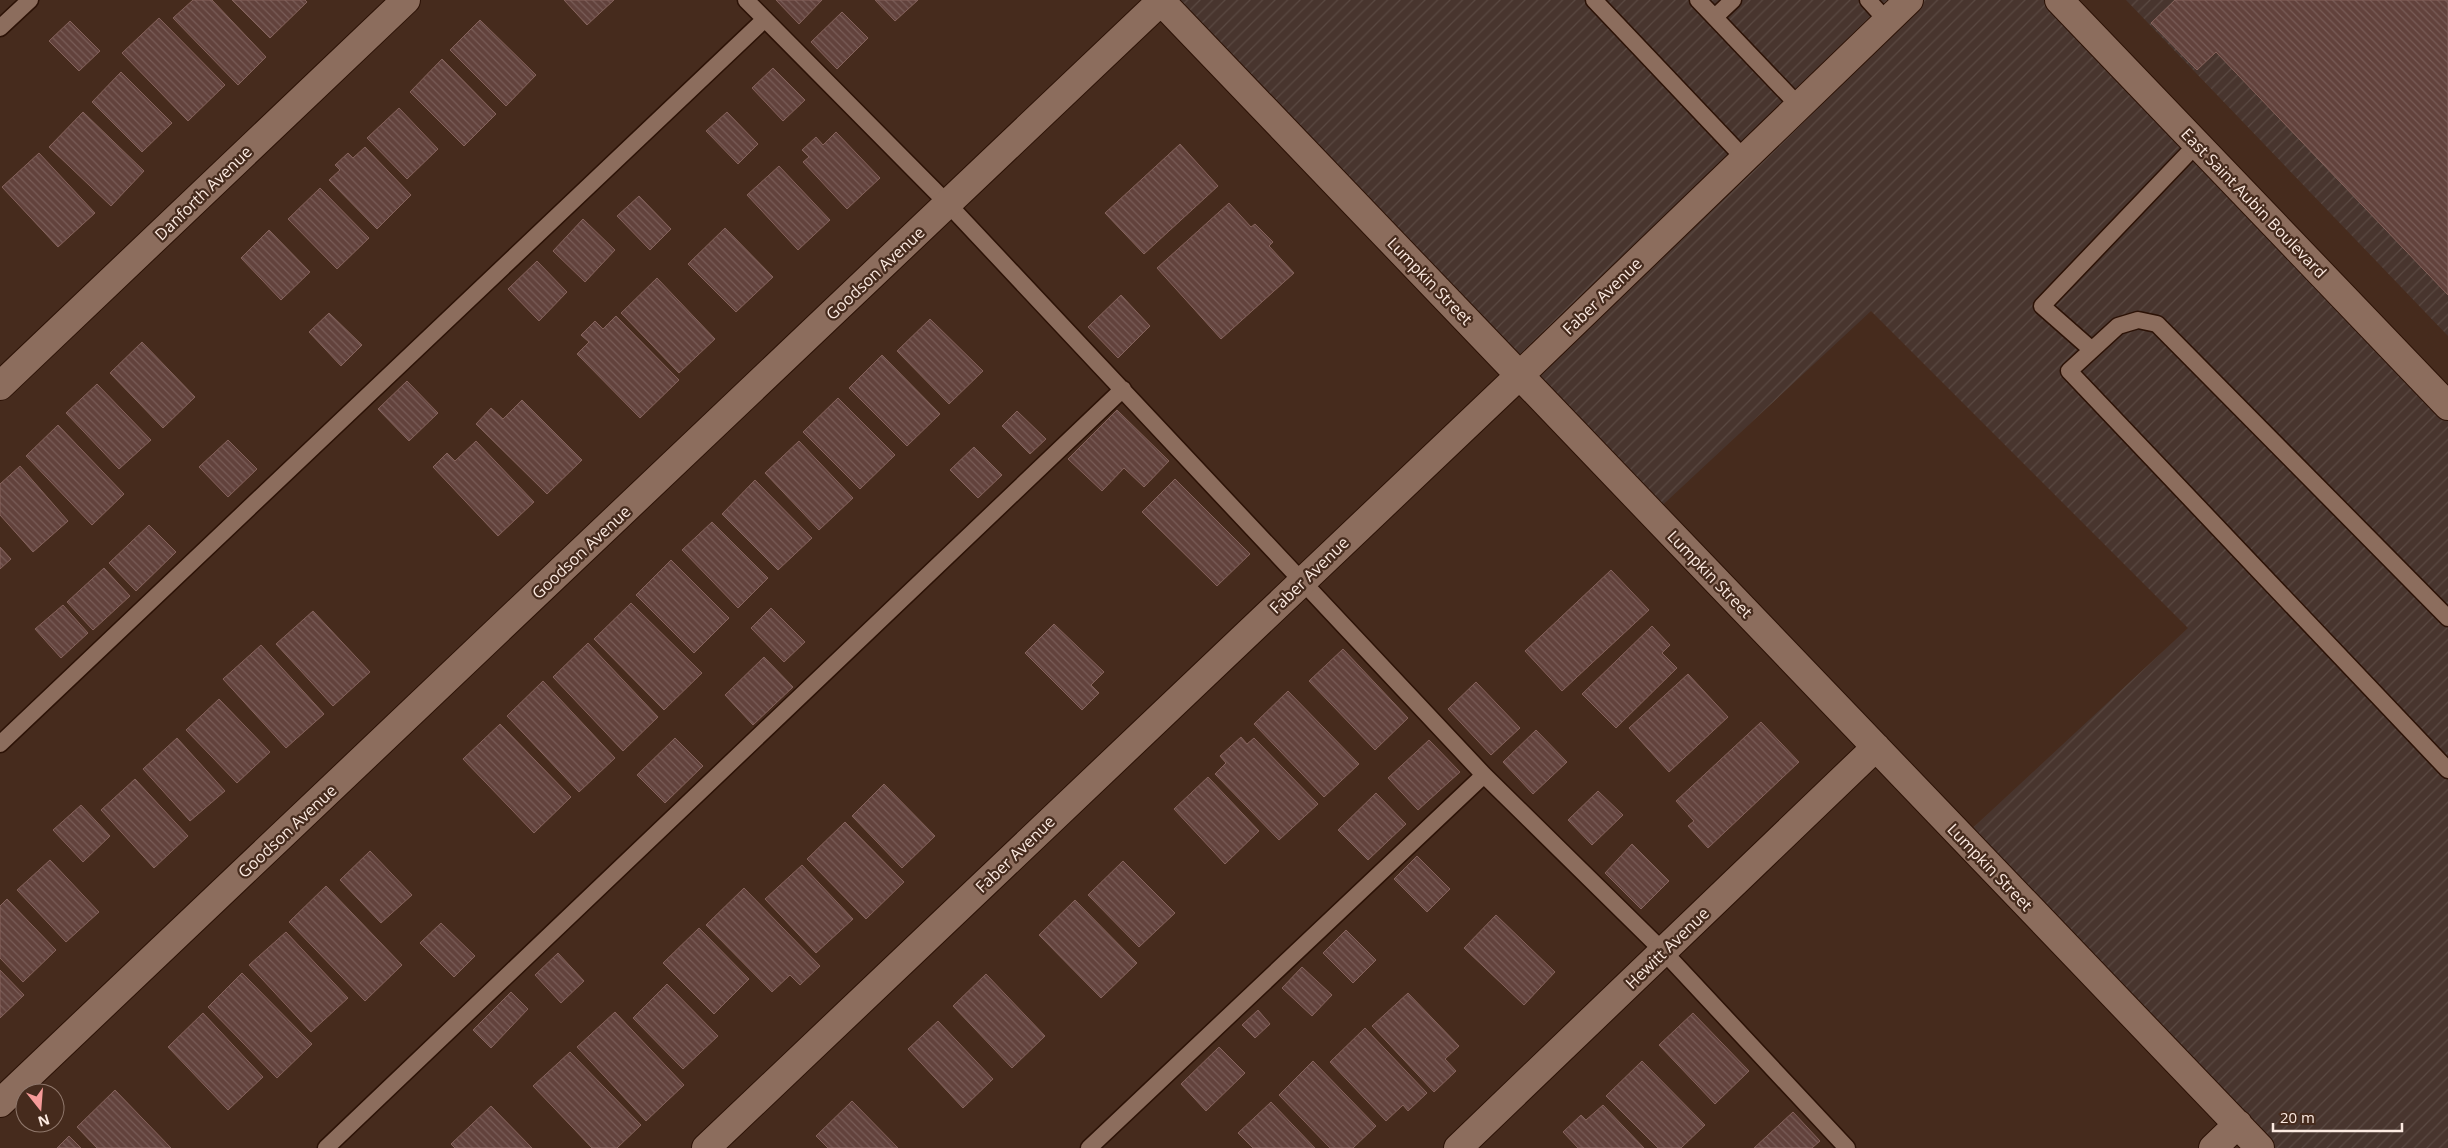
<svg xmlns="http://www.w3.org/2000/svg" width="2448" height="1148" viewBox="0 0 2448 1148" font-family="'Open Sans',sans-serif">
<defs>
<pattern id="industrial-furrows" width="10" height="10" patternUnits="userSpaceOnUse" patternTransform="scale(1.25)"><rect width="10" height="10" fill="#48352e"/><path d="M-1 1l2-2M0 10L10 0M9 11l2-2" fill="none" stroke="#5a4942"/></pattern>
<pattern id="building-back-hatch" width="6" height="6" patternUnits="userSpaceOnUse" patternTransform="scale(1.25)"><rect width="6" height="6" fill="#62423c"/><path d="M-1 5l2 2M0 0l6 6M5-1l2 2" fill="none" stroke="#795d58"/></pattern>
</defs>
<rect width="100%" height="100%" fill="#462b1d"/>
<path fill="url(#industrial-furrows)" d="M1160,0H2059L2448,406V1148H2260L1962,838L2188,628L1871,311L1653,514Z
M2126,0H2448V336Z"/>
<path fill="url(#building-back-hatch)" stroke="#86635c" d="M193,0H212L266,57L238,85L173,18Z
M232,0H305L307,2L270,38Z
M564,0H614L587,25Z
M776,0H822L799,24Z
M875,0H918L895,21Z
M2175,0H2448V295L2216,52L2197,70L2151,23Z
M842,12L868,38L837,69L811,42Z
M159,18L225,85L188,121L122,53Z
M480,20L536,75L506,106L450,50Z
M70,21L100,51L79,71L49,41Z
M442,59L496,114L464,146L410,92Z
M773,68L805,100L783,121L752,88Z
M121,72L172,123L142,152L92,102Z
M399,108L438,149L407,179L367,138Z
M83,112L144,171L111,206L49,147Z
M727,112L758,144L738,164L706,131Z
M836,132L880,178L847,209L803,162L809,157L802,150L816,137L823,145Z
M1180,144L1218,186L1144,254L1105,213Z
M365,147L411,195L377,229L329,180L340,170L335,165L348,153L353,158Z
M39,153L95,213L58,247L2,187Z
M779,166L830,220L798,250L747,195Z
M320,188L369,238L337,269L288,219Z
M639,196L671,229L650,250L617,216Z
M1229,203L1251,227L1255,224L1273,242L1269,246L1294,273L1221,339L1157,268Z
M583,219L615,250L585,282L553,251Z
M725,228L773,277L736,312L688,264Z
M269,230L310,272L281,300L241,258Z
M537,261L567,292L539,321L508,289Z
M657,278L715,339L679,373L621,313Z
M1121,295L1150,326L1118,358L1088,327Z
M329,313L362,345L341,366L309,332Z
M616,316L679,380L640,418L577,354L589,342L581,335L595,321L603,329Z
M930,319L983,371L949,404L897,351Z
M142,342L195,397L163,428L110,373Z
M882,355L940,414L907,446L849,388Z
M407,381L438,413L409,441L378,409Z
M97,384L151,440L119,469L66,413Z
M838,398L895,455L860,489L803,432Z
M522,400L582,460L547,494L476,424L491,408L503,419Z
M1117,410L1169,461L1144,487L1124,468L1102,491L1068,459Z
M1017,411L1046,439L1030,454L1002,426Z
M58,425L124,494L92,525L26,456Z
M228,440L257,469L228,497L199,467Z
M476,441L534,502L498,536L433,467L447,453L455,461Z
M799,441L853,498L819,530L765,473Z
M974,447L1002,475L978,498L950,470Z
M20,466L68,521L33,552L0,515V484Z
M1175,479L1250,554L1217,586L1142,512Z
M755,480L812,538L778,570L722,514Z
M712,522L768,578L738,608L682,550Z
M149,525L176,552L136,591L109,563Z
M0,547L11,559L0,569Z
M671,560L729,618L694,653L636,595Z
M104,568L130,596L93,630L67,602Z
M1611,570L1649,610L1562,691L1525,651Z
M631,603L702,673L664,710L594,639Z
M63,605L88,633L61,658L35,629Z
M771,608L805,642L784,662L751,628Z
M313,611L370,672L333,706L276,644Z
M1054,624L1104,672L1091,685L1099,693L1082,710L1025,653Z
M1652,626L1670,645L1662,653L1677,668L1616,728L1582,694Z
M588,643L658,717L623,751L553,677Z
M261,645L324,714L286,748L223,679Z
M1343,649L1408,718L1375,750L1309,681Z
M764,657L793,687L753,725L725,695Z
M1688,674L1728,717L1669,772L1629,728Z
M543,681L615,758L579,792L507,716Z
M1476,682L1520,728L1491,755L1448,709Z
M1288,691L1359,764L1324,797L1254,724Z
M219,699L270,752L237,783L186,730Z
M1761,722L1799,762L1708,848L1688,826L1694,821L1676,801Z
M500,724L571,797L534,833L463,759Z
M1536,730L1567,762L1533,794L1503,762Z
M1241,737L1247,744L1254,738L1318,804L1279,840L1215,774L1226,763L1220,756Z
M177,738L225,791L190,821L143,769Z
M675,738L703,766L665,803L637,775Z
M1429,740L1460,772L1418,810L1388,778Z
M1208,777L1259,831L1225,864L1174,809Z
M135,779L188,836L154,868L101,810Z
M884,784L935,836L902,868L852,816Z
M1598,791L1623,815L1592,845L1568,820Z
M1376,793L1406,824L1368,860L1338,830Z
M81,805L110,836L83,862L53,830Z
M845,822L904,882L866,919L807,859Z
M1632,844L1669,881L1641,909L1605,873Z
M370,851L412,895L381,923L340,880Z
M1417,856L1450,889L1427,912L1394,879Z
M50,860L99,912L66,942L17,890Z
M1123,861L1175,913L1139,947L1088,895Z
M802,865L853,919L816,953L765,899Z
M326,886L402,965L365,1001L289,922Z
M744,888L820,966L800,985L790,975L772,992L706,925Z
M7,899L56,950L23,982L0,958V906Z
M1075,900L1137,963L1101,998L1039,935Z
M1496,915L1555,972L1524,1005L1464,948Z
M441,923L475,956L454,977L420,943Z
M699,928L749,979L714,1014L663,963Z
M1346,930L1376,960L1353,983L1323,953Z
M286,932L348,998L311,1032L249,965Z
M558,953L584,981L561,1003L535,975Z
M1302,967L1332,995L1312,1016L1282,988Z
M0,970L24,995L0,1018Z
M242,973L312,1044L277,1078L208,1007Z
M986,974L1045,1036L1012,1068L953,1006Z
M667,984L718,1036L683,1069L633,1018Z
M511,992L528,1009L491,1048L473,1030Z
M1408,993L1459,1046L1445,1059L1456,1071L1434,1092L1372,1026Z
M1258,1010L1270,1024L1255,1038L1242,1025Z
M615,1012L684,1085L646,1121L577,1047Z
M203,1013L263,1077L228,1110L168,1047Z
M1693,1013L1749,1071L1715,1104L1659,1045Z
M938,1021L993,1079L963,1108L908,1049Z
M1365,1028L1427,1093L1408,1111L1403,1105L1386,1121L1330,1062Z
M1219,1047L1245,1073L1206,1111L1181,1084Z
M570,1052L641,1125L617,1148H592L533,1086Z
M1313,1061L1376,1126L1353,1148H1330L1279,1095Z
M1642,1061L1705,1125L1681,1148H1658L1606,1096Z
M115,1090L171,1148H97L77,1127Z
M852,1101L898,1148H828L816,1136Z
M1271,1102L1315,1148H1253L1238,1133Z
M1603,1105L1644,1148H1578L1563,1132L1581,1115L1586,1120Z
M491,1106L532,1148H455L451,1144Z
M1793,1112L1820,1141L1812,1148H1754Z
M69,1136L81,1148H57Z"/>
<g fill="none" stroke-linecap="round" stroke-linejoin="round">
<g stroke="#2c1206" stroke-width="19">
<path id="service" d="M746,0L948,204L1484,775L1664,952L1847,1148
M1594,0L1744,158
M1698,0L1799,106
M1868,0L1887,21
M1715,17L1733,0
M0,28L30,0
M2092,350L2042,306L2197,144
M2448,618L2157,324L2138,320L2118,326L2069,371L2448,770
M0,744L765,19
M326,1148L1123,389
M1089,1148L1484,775"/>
</g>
<g stroke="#2c1206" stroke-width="30">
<path id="minor" d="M1160,0L2260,1148
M2059,0L2448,406
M0,386L406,0
M0,1103L1161,1
M706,1148L1520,375L1909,0
M1458,1148L1876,747
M2213,1148L2238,1124"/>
</g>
<use href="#service" stroke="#8c6d5d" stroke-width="16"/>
<use href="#minor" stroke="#8c6d5d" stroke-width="28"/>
</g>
<g text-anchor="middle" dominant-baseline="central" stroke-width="4.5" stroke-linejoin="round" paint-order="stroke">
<g font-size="16" fill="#fceae1" stroke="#462b1d">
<text transform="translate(203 193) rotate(-44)">Danforth Avenue</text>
<text transform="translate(2254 203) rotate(46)">East Saint Aubin Boulevard</text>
<text transform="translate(875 273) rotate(-43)">Goodson Avenue</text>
<text transform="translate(1430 281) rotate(46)">Lumpkin Street</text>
<text transform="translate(1602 296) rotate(-44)">Faber Avenue</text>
<text transform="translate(581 552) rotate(-43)">Goodson Avenue</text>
<text transform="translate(1710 574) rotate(46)">Lumpkin Street</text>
<text transform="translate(1309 575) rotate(-44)">Faber Avenue</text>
<text transform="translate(287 831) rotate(-43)">Goodson Avenue</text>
<text transform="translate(1015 854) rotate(-44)">Faber Avenue</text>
<text transform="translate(1990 867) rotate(46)">Lumpkin Street</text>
<text transform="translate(1667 948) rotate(-44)">Hewitt Avenue</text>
</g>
</g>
<g transform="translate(40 1108) rotate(163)"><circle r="24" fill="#462b1d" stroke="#8f776b"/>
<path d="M0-4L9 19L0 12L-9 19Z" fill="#f59b99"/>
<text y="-8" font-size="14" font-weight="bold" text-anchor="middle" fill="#fceae1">N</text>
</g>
<path d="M2273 1123v8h129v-8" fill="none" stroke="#fceae1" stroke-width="2.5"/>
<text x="2280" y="1123" font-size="15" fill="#fceae1" stroke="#462b1d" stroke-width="4" paint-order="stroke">20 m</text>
</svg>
